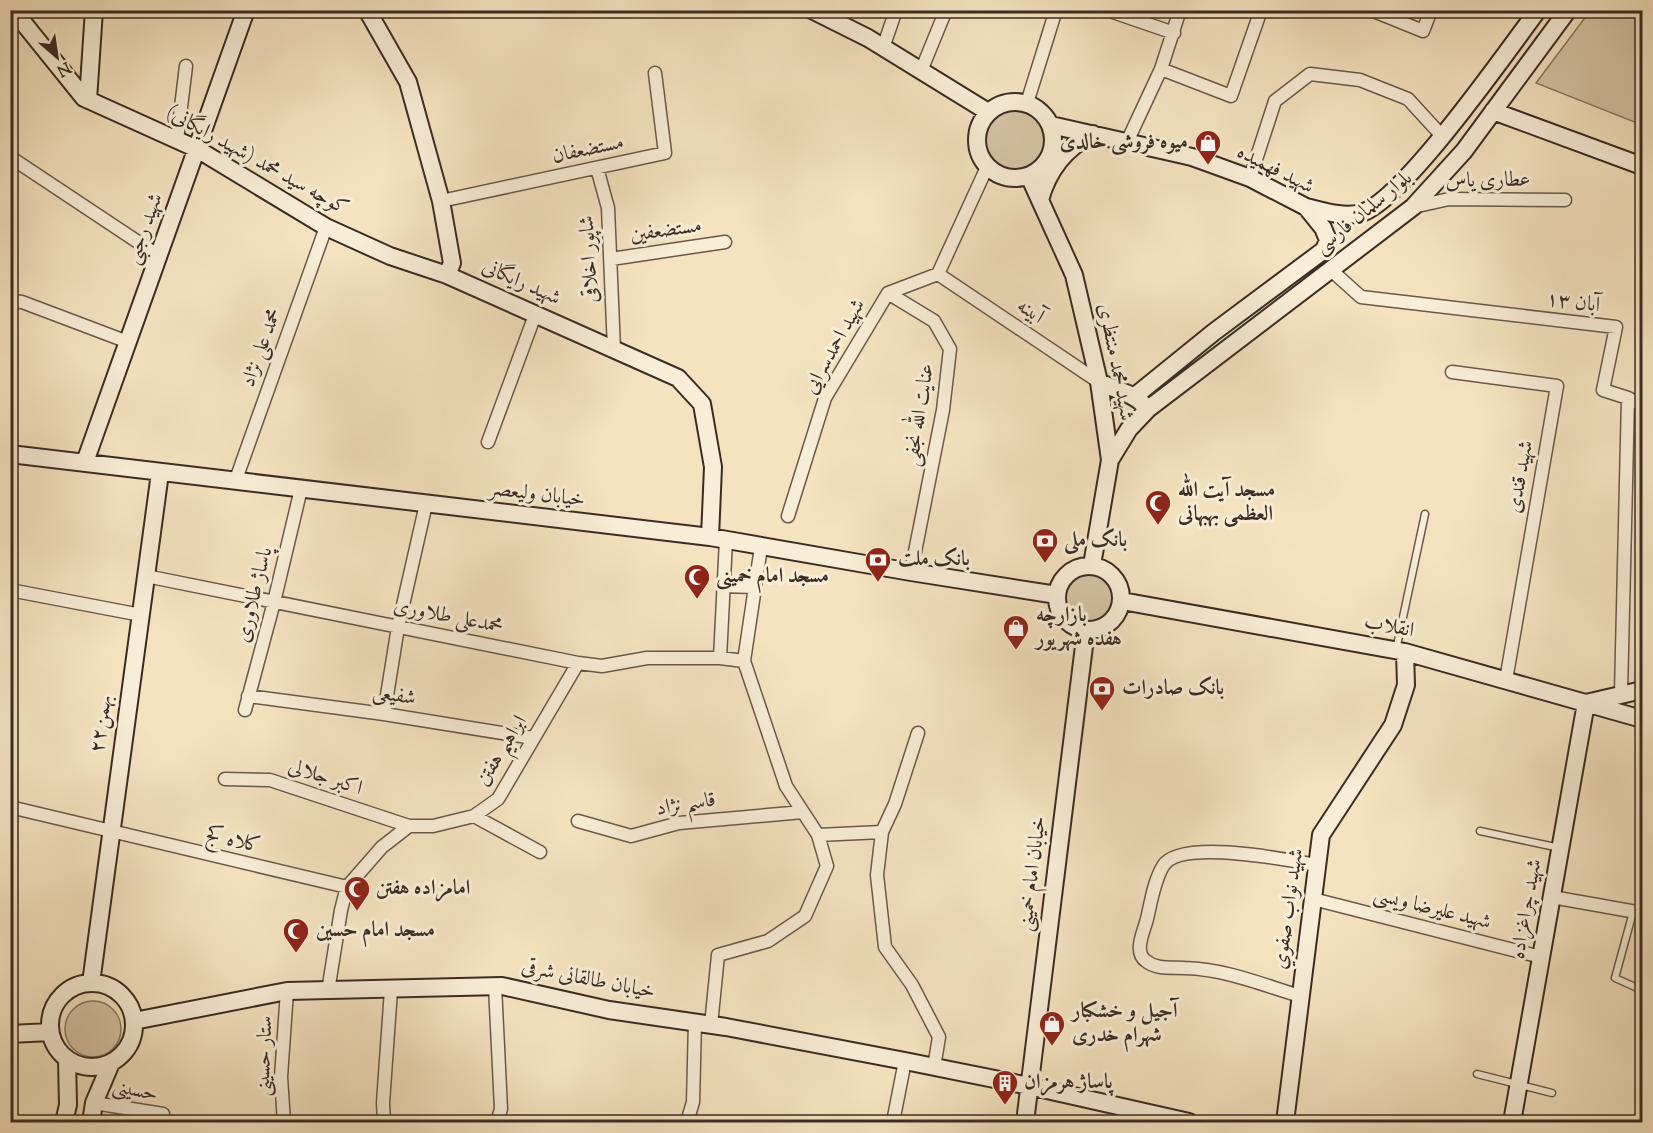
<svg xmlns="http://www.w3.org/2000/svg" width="1653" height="1133" viewBox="0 0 1653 1133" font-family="'Sorts Mill Goudy',Amiri,serif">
<rect width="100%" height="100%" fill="#f5e3c0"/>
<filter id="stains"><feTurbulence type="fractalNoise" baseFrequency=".00333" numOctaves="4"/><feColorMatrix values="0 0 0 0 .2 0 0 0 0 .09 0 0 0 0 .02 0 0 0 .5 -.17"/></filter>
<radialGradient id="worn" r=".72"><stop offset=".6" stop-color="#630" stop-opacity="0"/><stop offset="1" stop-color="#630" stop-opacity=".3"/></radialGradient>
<path fill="#d6c4a5" stroke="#897864" stroke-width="1.5" d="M1590,11H1642V125L1536,83Z
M986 140a29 29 0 1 1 58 0a29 29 0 1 1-58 0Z
M1060 597a28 28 0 1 1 56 0a28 28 0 1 1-56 0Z
M65 1029a28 28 0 1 1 56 0a28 28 0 1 1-56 0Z"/>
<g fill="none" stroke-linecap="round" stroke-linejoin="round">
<g stroke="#6a594b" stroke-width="9">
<path id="lane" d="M1396,650L1425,514
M1480,831L1560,848
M1633,912L1615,978L1642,990
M1477,1074L1552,1093"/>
</g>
<g stroke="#6a594b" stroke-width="15">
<path id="street" d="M1107,10L1174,33
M1371,10L1423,31L1431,10
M883,48L896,10
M1161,69L1231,96L1261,10
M921,71L946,10
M1027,103L1056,10
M177,140L186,66
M1127,142L1161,69L1180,10
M10,157L159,256
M597,168L608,208L614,349
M1250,178L1275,101L1310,74L1360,80L1408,99L1442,136
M441,201L665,153L655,73
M1413,207L1449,199L1565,200
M611,259L725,242
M1331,270L1361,297L1616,327L1603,390L1628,398L1621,693
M938,274L1099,382
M888,293L934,321L950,349L943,410L911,572
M10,301L22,302L128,342
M1452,372L1557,386L1506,680
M1628,398L1642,405
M488,442L535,315
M235,482L326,227
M788,516L825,398L888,293L938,274L987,167
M146,576L578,663L602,666L647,658H720L744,661
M723,586L754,587
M10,590L141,615
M720,658L726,540
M248,696L384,714L533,738
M245,710L274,602L301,489
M384,714L398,627L426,504
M225,779L270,780L409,826
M10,807L347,887
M474,816L540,852
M578,821L631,836L679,823L803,812
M882,832L895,804L918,733
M818,835L882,832L877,875L885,947L912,985L939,1037L934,1067
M1552,897L1642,913
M1313,899L1541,957
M495,986L501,1109L497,1122
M328,991L341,910L347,887L382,847L409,826H433L474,816L498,799L578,663
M1300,996C1263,985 1225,969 1185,968C1172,967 1157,970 1146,961C1133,952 1144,931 1147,919C1151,902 1154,881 1163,866C1180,838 1288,860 1317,865
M711,1025L718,955L768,941L805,916L827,866L818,835L786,786L744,661L761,547
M94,1103L163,1114L162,1122
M284,1122L281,1077L287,991
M384,1122L383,1103L391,990
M687,1122L693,1102L695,1022
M893,1122L905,1061"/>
</g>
<g stroke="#3c2b24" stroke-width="20">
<path id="secondary" d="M13,10L84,98L197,149L326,227L390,256L447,275L678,378L702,404L713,467L710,537
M367,10L408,82L441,201L452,263L447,275
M812,10L868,38L988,112
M88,100L94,10
M977 140a38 38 0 1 1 76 0a38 38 0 1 1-76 0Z
M1493,111L1642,166
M1051,125L1192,157L1250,178L1306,207L1323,228L1328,240L1324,250L1214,332L1135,396
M1029,176L1074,275L1099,382L1110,460L1092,565
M1040,200C1048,170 1065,148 1093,134
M1306,207C1323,211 1344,218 1361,213C1403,201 1507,51 1538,10
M1099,382C1113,389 1133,393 1143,404
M10,454L710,537L911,572L1057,595
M1110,460L1129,429L1148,409L1413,207L1464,151L1568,10
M85,462L246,10
M1057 598a32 32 0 1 1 64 0a32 32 0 1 1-64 0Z
M1122,601L1405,652L1642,719
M91,983L160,473
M50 1025a42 42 0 1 1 84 0a42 42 0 1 1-84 0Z
M134,1021L287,991L502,986L609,1010L726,1027L905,1061L1029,1086L1189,1122
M10,1034L50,1032
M64,1122L68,1105L67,1059
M91,1122L94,1103L111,1063
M1025,1122L1086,630
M1285,1122L1321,835L1393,725L1406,685L1405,652
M1512,1122L1586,703L1642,690"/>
</g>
<use href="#lane" stroke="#f8edd6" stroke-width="6"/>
<use href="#street" stroke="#f8edd6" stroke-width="12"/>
<use href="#secondary" stroke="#f8edd6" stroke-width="16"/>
</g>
<defs>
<g id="shop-pin" transform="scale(1.35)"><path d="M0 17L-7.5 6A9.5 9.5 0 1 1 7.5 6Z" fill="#8f2418" stroke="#f8edd6"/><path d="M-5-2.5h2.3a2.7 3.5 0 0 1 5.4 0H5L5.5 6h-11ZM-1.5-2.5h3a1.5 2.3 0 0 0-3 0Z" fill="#fff"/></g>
<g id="mosque-pin" transform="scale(1.35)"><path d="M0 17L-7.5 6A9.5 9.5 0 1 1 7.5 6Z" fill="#8f2418" stroke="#f8edd6"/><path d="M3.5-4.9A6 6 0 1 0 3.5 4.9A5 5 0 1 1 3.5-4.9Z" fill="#fff"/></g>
<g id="bank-pin" transform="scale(1.35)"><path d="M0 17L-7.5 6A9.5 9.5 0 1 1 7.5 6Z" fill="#8f2418" stroke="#f8edd6"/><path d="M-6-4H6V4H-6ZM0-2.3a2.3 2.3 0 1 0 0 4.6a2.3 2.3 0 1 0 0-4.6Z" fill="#fff"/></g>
<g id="building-pin" transform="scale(1.35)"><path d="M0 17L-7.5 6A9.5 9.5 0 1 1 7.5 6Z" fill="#8f2418" stroke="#f8edd6"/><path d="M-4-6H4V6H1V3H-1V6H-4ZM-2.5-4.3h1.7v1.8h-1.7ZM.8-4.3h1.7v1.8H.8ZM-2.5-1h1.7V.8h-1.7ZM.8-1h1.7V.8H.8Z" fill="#fff"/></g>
</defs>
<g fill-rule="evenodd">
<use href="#shop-pin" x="1208" y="143"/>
<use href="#mosque-pin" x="1158" y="503"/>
<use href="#bank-pin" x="1045" y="541"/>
<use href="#bank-pin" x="878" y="560"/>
<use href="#mosque-pin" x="697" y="577"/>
<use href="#shop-pin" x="1016" y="628"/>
<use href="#bank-pin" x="1102" y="689"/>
<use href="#mosque-pin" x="357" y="889"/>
<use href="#mosque-pin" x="296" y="931"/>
<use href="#shop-pin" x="1052" y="1024"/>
<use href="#building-pin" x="1005" y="1083"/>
</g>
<g text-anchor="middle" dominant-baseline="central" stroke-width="6" stroke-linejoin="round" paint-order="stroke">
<g font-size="21" font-weight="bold" fill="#3c2b24" stroke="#f8edd6" text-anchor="start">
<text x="1188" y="143" text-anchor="end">میوه فروشی خالدی</text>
<text x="1178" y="491">مسجد آیت الله<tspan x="1178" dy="24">العظمی بهبهانی</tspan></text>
<text x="1064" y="541">بانک ملی</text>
<text x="898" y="560">بانک ملت</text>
<text x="716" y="577">مسجد امام خمینی</text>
<text x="1036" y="616">بازارچه<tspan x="1036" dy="24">هفده شهریور</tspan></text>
<text x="1122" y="689">بانک صادرات</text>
<text x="376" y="889">امامزاده هفتن</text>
<text x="316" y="931">مسجد امام حسین</text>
<text x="1072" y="1012">آجیل و خشکبار<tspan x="1072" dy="24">شهرام خدری</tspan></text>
<text x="1024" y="1083">پاساژ هرمزان</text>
</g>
<g font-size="21" fill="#3c2b24" stroke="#f8edd6">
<text transform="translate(588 150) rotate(-12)">مستضعفان</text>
<text transform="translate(257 161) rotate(29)">کوچه سید محمد (شهید رایگانی)</text>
<text transform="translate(1275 170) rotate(27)">شهید فهمیده</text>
<text transform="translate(1488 181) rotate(-1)">عطاری یاس</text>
<text transform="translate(1364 213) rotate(-39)">بلوار سلمان فارسی</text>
<text transform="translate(145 229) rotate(-70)">شهید رجبی</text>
<text transform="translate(666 231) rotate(-8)">مستضعفین</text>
<text transform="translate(590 259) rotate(-93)">شاپور اخلاقی</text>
<text transform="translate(521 283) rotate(24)">شهید رایگانی</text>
<text transform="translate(1573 303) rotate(7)">۱۳ آبان</text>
<text transform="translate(1030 312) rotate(34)">آبینه</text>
<text transform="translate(835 347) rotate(-61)">شهید احمدسرایی</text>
<text transform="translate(262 348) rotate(-70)">محمد علی نژاد</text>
<text transform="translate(1115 362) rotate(79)">شهید محمد منتظری</text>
<text transform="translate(920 415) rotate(-81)">عنایت الله نجفی</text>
<text transform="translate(1521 477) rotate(-80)">شهید قندی</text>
<text transform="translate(537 495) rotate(7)">خیابان ولیعصر</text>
<text transform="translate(255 595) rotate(-76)">پاساژ طلاوری</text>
<text transform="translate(448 617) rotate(11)">محمدعلی طلاوری</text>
<text transform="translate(1389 627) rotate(11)">انقلاب</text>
<text transform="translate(394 696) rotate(9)">شفیعی</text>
<text transform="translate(102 724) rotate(-82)">۲۲بهمن</text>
<text transform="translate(502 751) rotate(-58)">ابراهیم هفتن</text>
<text transform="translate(325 778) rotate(18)">اکبر جلالی</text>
<text transform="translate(686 805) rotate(-9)">قاسم نژاد</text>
<text transform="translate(233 841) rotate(13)">کلاه کج</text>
<text transform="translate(1033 874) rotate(-83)">خیابان امام خمینی</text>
<text transform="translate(1289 909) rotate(-82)">شهید نواب صفوي</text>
<text transform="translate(1432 909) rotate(14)">شهید علیرضا ویسی</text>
<text transform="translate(1527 909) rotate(-80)">شهید چراغزاده</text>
<text transform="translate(588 980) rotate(11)">خیابان طالقانی شرقی</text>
<text transform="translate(265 1056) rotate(-88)">ستار حسینی</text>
<text transform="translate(135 1091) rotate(12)">حسینی</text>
</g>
</g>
<rect width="1653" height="1133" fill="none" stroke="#f5e3c0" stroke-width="36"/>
<rect x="12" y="12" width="1629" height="1109" fill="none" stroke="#3c2b24" stroke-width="3"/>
<rect x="18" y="18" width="1617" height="1097" fill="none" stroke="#3c2b24" stroke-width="1.5"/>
<g transform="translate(57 57) rotate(151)" stroke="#f8edd6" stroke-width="4.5" paint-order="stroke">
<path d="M0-4.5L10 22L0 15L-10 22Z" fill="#3c2b24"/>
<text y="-9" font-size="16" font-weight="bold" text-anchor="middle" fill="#3c2b24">N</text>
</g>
<rect width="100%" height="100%" filter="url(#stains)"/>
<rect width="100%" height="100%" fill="url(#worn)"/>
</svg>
